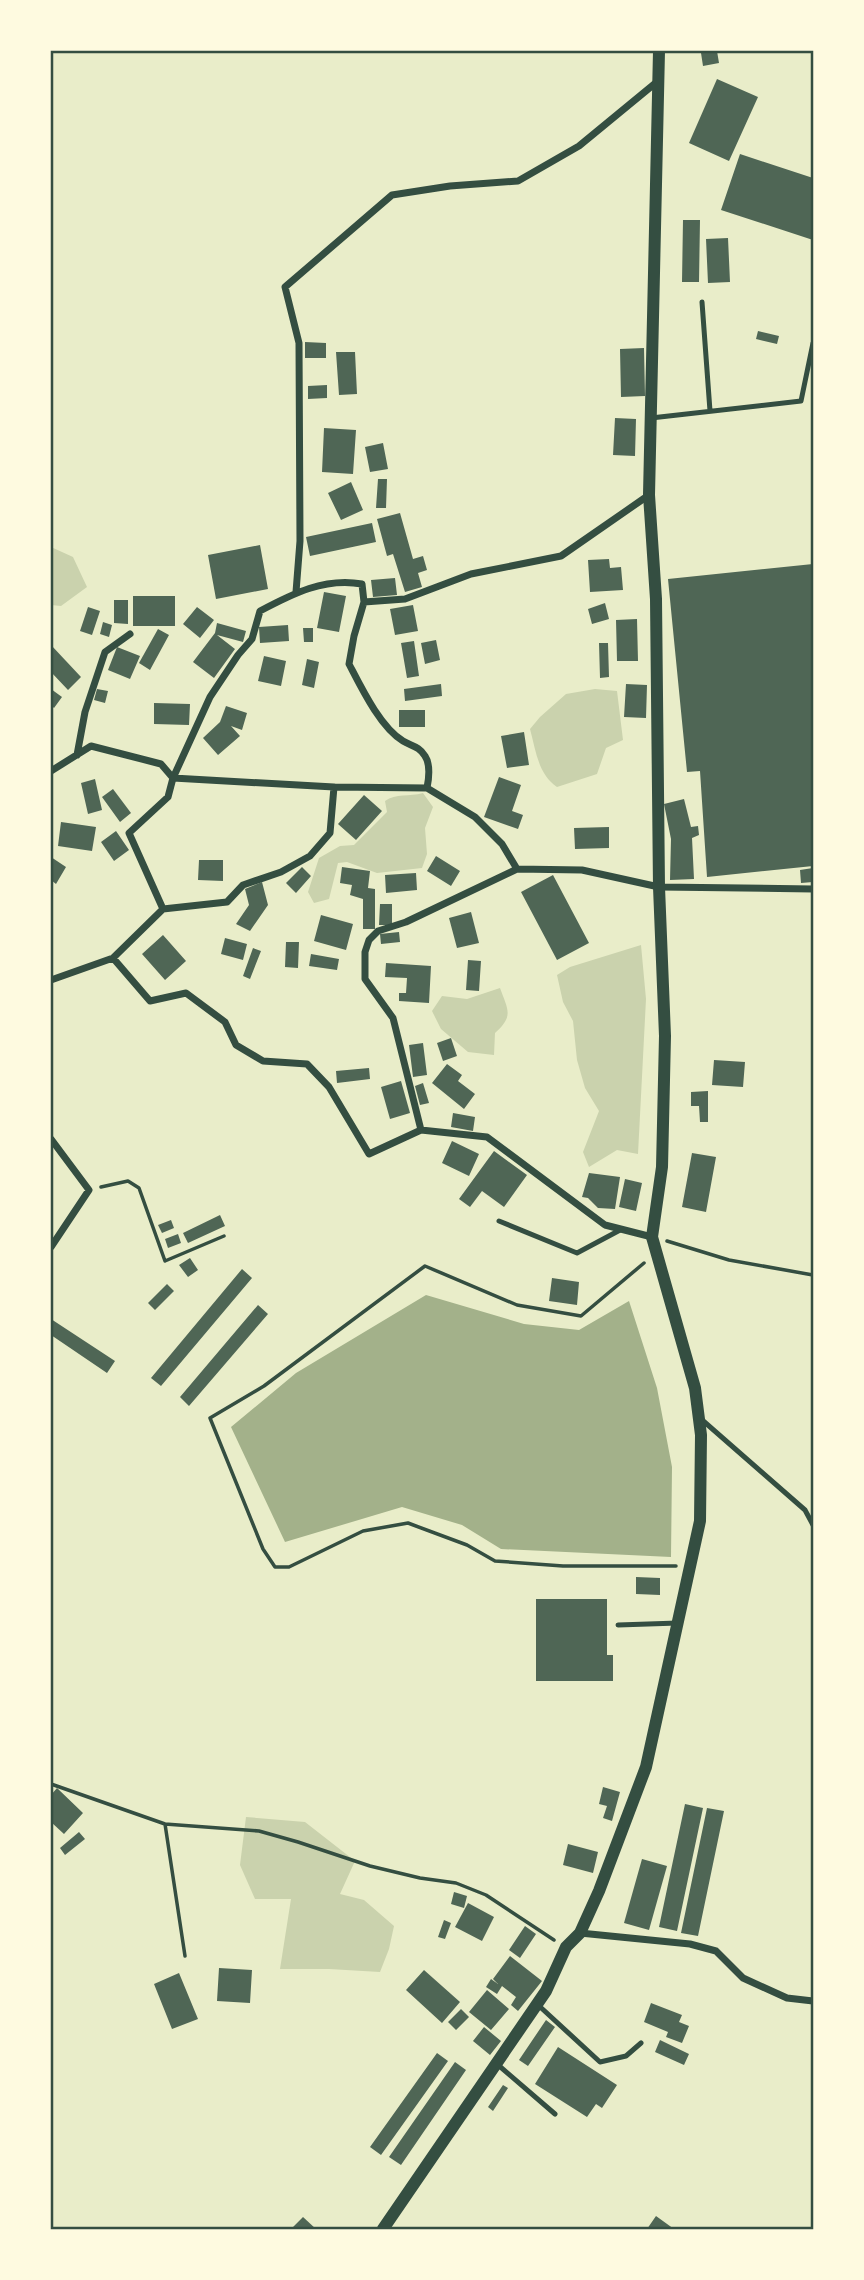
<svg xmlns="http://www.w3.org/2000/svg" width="864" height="2280" viewBox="0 0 864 2280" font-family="Commissioner,sans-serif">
<rect width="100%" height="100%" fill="#e9edc9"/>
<path fill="#cad2ad" d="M51,547L73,557L87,587L61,606L51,605Z
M595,689L617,691L623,740L606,748L597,774L557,787C538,774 536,751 530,729L540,717L566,694Z
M423,793L433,807L425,828L427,854L422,868L377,873L347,862L338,863L329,899L314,903L308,892L319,858L340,846L354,845L387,812L385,801C396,793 409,797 423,793Z
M641,945L646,999L638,1154L617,1150L589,1167L583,1152L599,1111L585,1088L577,1060L573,1021L563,1002L557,975L570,967Z
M500,988C508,1010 514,1016 495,1033L494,1055L468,1052L441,1029L432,1011L442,996L467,999Z
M246,1817L305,1822L355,1861L340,1894L364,1900L394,1926L389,1949L380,1972L329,1969H280L291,1899H255L240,1865Z"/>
<path fill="#a3b18a" d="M426,1295L524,1324L579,1330L629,1301L657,1388L672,1467L671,1557L501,1549L462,1525L402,1507L285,1542L231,1427L296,1373Z"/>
<path fill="#4f6655" d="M717,51L719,63L703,66L701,53Z
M717,79L758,97L729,161L689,143Z
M740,154L813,178V240L721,210Z
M683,220H700L699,282H682Z
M728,238L730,282L708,283L706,239Z
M758,331L779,336L777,344L756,339Z
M305,342L326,343V358H305Z
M644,348L645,396L621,397L620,349Z
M336,352H355L357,394L339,395Z
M327,385V398L308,399V386Z
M615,418L636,419L635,456L613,455Z
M324,428L356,430L353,474L322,472Z
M383,443L388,469L370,472L365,447Z
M378,479H387L386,508H376Z
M351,482L363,510L341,520L328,493Z
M400,513L413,559L423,556L427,570L418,573L422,587L405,592L393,554L387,556L377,519Z
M372,523L376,542L310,556L306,537Z
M260,545L268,589L216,599L208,555Z
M609,559L610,568L621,567L623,590L590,592L588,560Z
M813,564V866L707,877L700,771L687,772L668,579Z
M395,578L397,595L373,597L371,580Z
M324,592L346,596L339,632L317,628Z
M133,596H175V626H133Z
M114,600H128V624L114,623Z
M605,603L609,619L592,624L588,609Z
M413,605L418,631L395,635L390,609Z
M88,607L100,611L92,635L80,631Z
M197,607L214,620L200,638L183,624Z
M637,619L638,661H617L616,620Z
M103,622L112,625L109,637L100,634Z
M217,623L246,631L243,642L217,635L235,649L214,678L193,662L215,633Z
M288,625L289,641L260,643L259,627Z
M303,628H313V642H304Z
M158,629L169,635L150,670L139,663Z
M436,640L440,660L425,664L421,643Z
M414,641L419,676L407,678L401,643Z
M599,643H608L609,677L600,678Z
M51,645L81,677L68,690L51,672Z
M117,647L140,656L130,679L108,670Z
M264,656L286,661L281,686L258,681Z
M307,659L319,662L314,688L302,685Z
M441,684L442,696L405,701L404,689Z
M626,684L647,685L646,718L624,717Z
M51,689L62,697L54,708L51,705Z
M97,689L108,691L105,703L94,700Z
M154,703L190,704L189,725L154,724Z
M226,706L247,713L242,730L231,726L240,736L218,755L203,738L220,722Z
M399,710H425V727H399Z
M524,732L529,765L507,768L501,736Z
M499,777L521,785L512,811L523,815L518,829L484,817Z
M95,779L102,810L88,814L81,783Z
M113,789L131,813L120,822L102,797Z
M364,795L382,811L356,840L338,824Z
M684,799L691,827L698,826L699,835L692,838L694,879L670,880L671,839L664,804Z
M61,822L96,827L92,851L58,846Z
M609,827V848L575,849L574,828Z
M116,831L129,850L114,861L101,842Z
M436,856L460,871L451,886L427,871Z
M51,857L66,867L56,884L51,880Z
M199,860H223V881L198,880Z
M302,867L311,876L296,893L286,883Z
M342,867L370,871L368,888L375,889V929H363V899L350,895L352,885L340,883Z
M813,868V882L801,883L800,870Z
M416,873L417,890L386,893L385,875Z
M553,875L589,943L557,960L521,892Z
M262,882L268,905L250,931L236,924L249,905L245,889Z
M380,904H392V925H379Z
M471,912L479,943L457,948L449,918Z
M321,915L353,924L346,950L314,941Z
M399,932L400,942L381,944L380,934Z
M163,935L186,961L165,980L142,954Z
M225,938L247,944L243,960L221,954Z
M286,942H299L298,968L285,967Z
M253,948L261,951L250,979L243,976Z
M311,954L339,959L337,970L309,966Z
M468,960L481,961L479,991L466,990Z
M386,963L431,966L429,1003L399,1001V993H406L407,978L385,977Z
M451,1038L457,1056L443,1061L437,1043Z
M423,1043L427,1075L413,1077L409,1045Z
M714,1060L745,1062L743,1087L712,1085Z
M447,1064L462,1075L458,1081L475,1094L464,1109L432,1083Z
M369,1068L370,1079L337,1083L336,1071Z
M401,1081L410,1113L390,1119L381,1087Z
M423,1083L429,1103L420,1105L415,1086Z
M708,1091V1122H700L699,1106H691V1092Z
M453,1113L475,1117L473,1131L451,1127Z
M452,1141L479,1154L469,1176L442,1163Z
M494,1151L527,1175L504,1207L482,1191L470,1207L459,1199Z
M692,1153L716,1157L706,1212L682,1207Z
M589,1173L620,1177L615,1209L598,1208L588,1198L582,1197Z
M625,1179L642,1183L636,1211L619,1207Z
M220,1215L225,1226L188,1243L183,1233Z
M171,1220L174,1228L162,1233L158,1225Z
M178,1234L181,1243L168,1248L165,1239Z
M190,1258L198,1270L188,1277L179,1265Z
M242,1269L252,1278L161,1386L151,1378Z
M552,1278L579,1282L577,1305L549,1301Z
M167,1284L174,1291L155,1310L148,1303Z
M258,1305L268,1314L189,1406L180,1397Z
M51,1319L115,1361L107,1373L51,1335Z
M636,1577L660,1578V1595L636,1594Z
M536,1599H607V1655H613V1681H536Z
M603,1787L620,1792L612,1821L603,1818L607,1806L599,1804Z
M57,1788L83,1813L64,1834L51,1822V1795Z
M685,1804L703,1808L677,1931L659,1927Z
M707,1808L724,1811L698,1936L681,1933Z
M79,1832L85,1839L65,1855L60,1848Z
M568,1844L598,1852L593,1873L563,1865Z
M642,1859L667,1866L649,1930L624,1923Z
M454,1892L467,1896L464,1908L451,1904Z
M468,1903L494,1917L482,1941L455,1927Z
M444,1920L451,1923L445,1939L438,1937Z
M525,1926L536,1934L520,1958L509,1950Z
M510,1956L542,1981L518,2011L511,2005L516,1997L502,1986L497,1994L486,1987L491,1979L498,1984L493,1979Z
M219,1968L252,1970L250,2003L217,2001Z
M424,1970L460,2002L442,2023L406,1990Z
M179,1973L198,2019L172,2029L154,1984Z
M487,1990L509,2009L491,2030L469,2012Z
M651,2003L682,2015L679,2022L689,2026L682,2043L666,2037L668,2032L644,2022Z
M461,2009L469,2017L456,2030L448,2022Z
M546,2020L555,2027L528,2066L519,2060Z
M484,2027L501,2041L490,2055L473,2041Z
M660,2040L689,2054L684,2065L655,2052Z
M558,2047L617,2085L602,2108L596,2104L587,2117L535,2084Z
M437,2053L448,2061L381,2155L370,2147Z
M455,2062L466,2070L401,2165L389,2157Z
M503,2085L508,2088L493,2111L488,2107Z
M656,2216L674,2229H647Z
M303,2217L316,2229H291Z"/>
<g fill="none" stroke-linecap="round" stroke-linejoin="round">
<path stroke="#344e41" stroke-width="3.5" d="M101,1187L128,1181L139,1188L165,1261L224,1236
M667,1241L729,1260L813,1275
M644,1263L581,1316L517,1305L425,1266L264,1386L210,1418L263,1549L275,1567H289L363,1531L408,1523L467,1545L495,1561L563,1566H676
M51,1784L165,1824L259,1831L298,1842L370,1866L420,1878L456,1883L486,1895L554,1940
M165,1824L185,1956"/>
<path stroke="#344e41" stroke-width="5" d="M702,302L710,411
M651,418L801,401L813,343
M499,1221L577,1253L622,1229
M701,1419L805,1510L813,1525
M618,1625L678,1623
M537,2004L600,2062L626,2056L641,2043
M497,2064L555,2114"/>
<path stroke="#344e41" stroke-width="7" d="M296,592L300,541L299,343L285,287L392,195L450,186L518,181L579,146L658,81
M364,602L405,599L471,574L561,556L649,495
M77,755L85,712L105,652L130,634
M51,771L91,746L161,764L173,778L334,787L427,788L475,817L502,844L517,869L582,870L659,887L813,889
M163,909L129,833L168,797L173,778L210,697L238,655L252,639L260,611C292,594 325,577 362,584L364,602L354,636L349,664C361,687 380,727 403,741C411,746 419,746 425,756C431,765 429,778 427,788
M113,958L163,909L227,902L243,885L281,872L310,856L330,833L334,787
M51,980L113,958L150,1001L186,993L225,1022L236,1045L263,1061L307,1064L329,1087L369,1154L421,1130L487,1137L605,1225L652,1237
M421,1130L393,1018L365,979V952L369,940L378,931L406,922L517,869
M51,1139L89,1190L51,1247
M580,1933L690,1944L716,1951L743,1978L787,1998L813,2001"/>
<path stroke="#344e41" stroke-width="12" d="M383,2229L546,1991L566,1947L580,1933L599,1891L646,1767L700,1521L701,1435L695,1388L652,1237L662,1167L665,1036L659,887L656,599L649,495L659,51"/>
</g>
<rect width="864" height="2280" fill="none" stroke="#fefae0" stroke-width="105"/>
<rect x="52" y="52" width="760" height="2176" fill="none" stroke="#344e41" stroke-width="2.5"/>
</svg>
